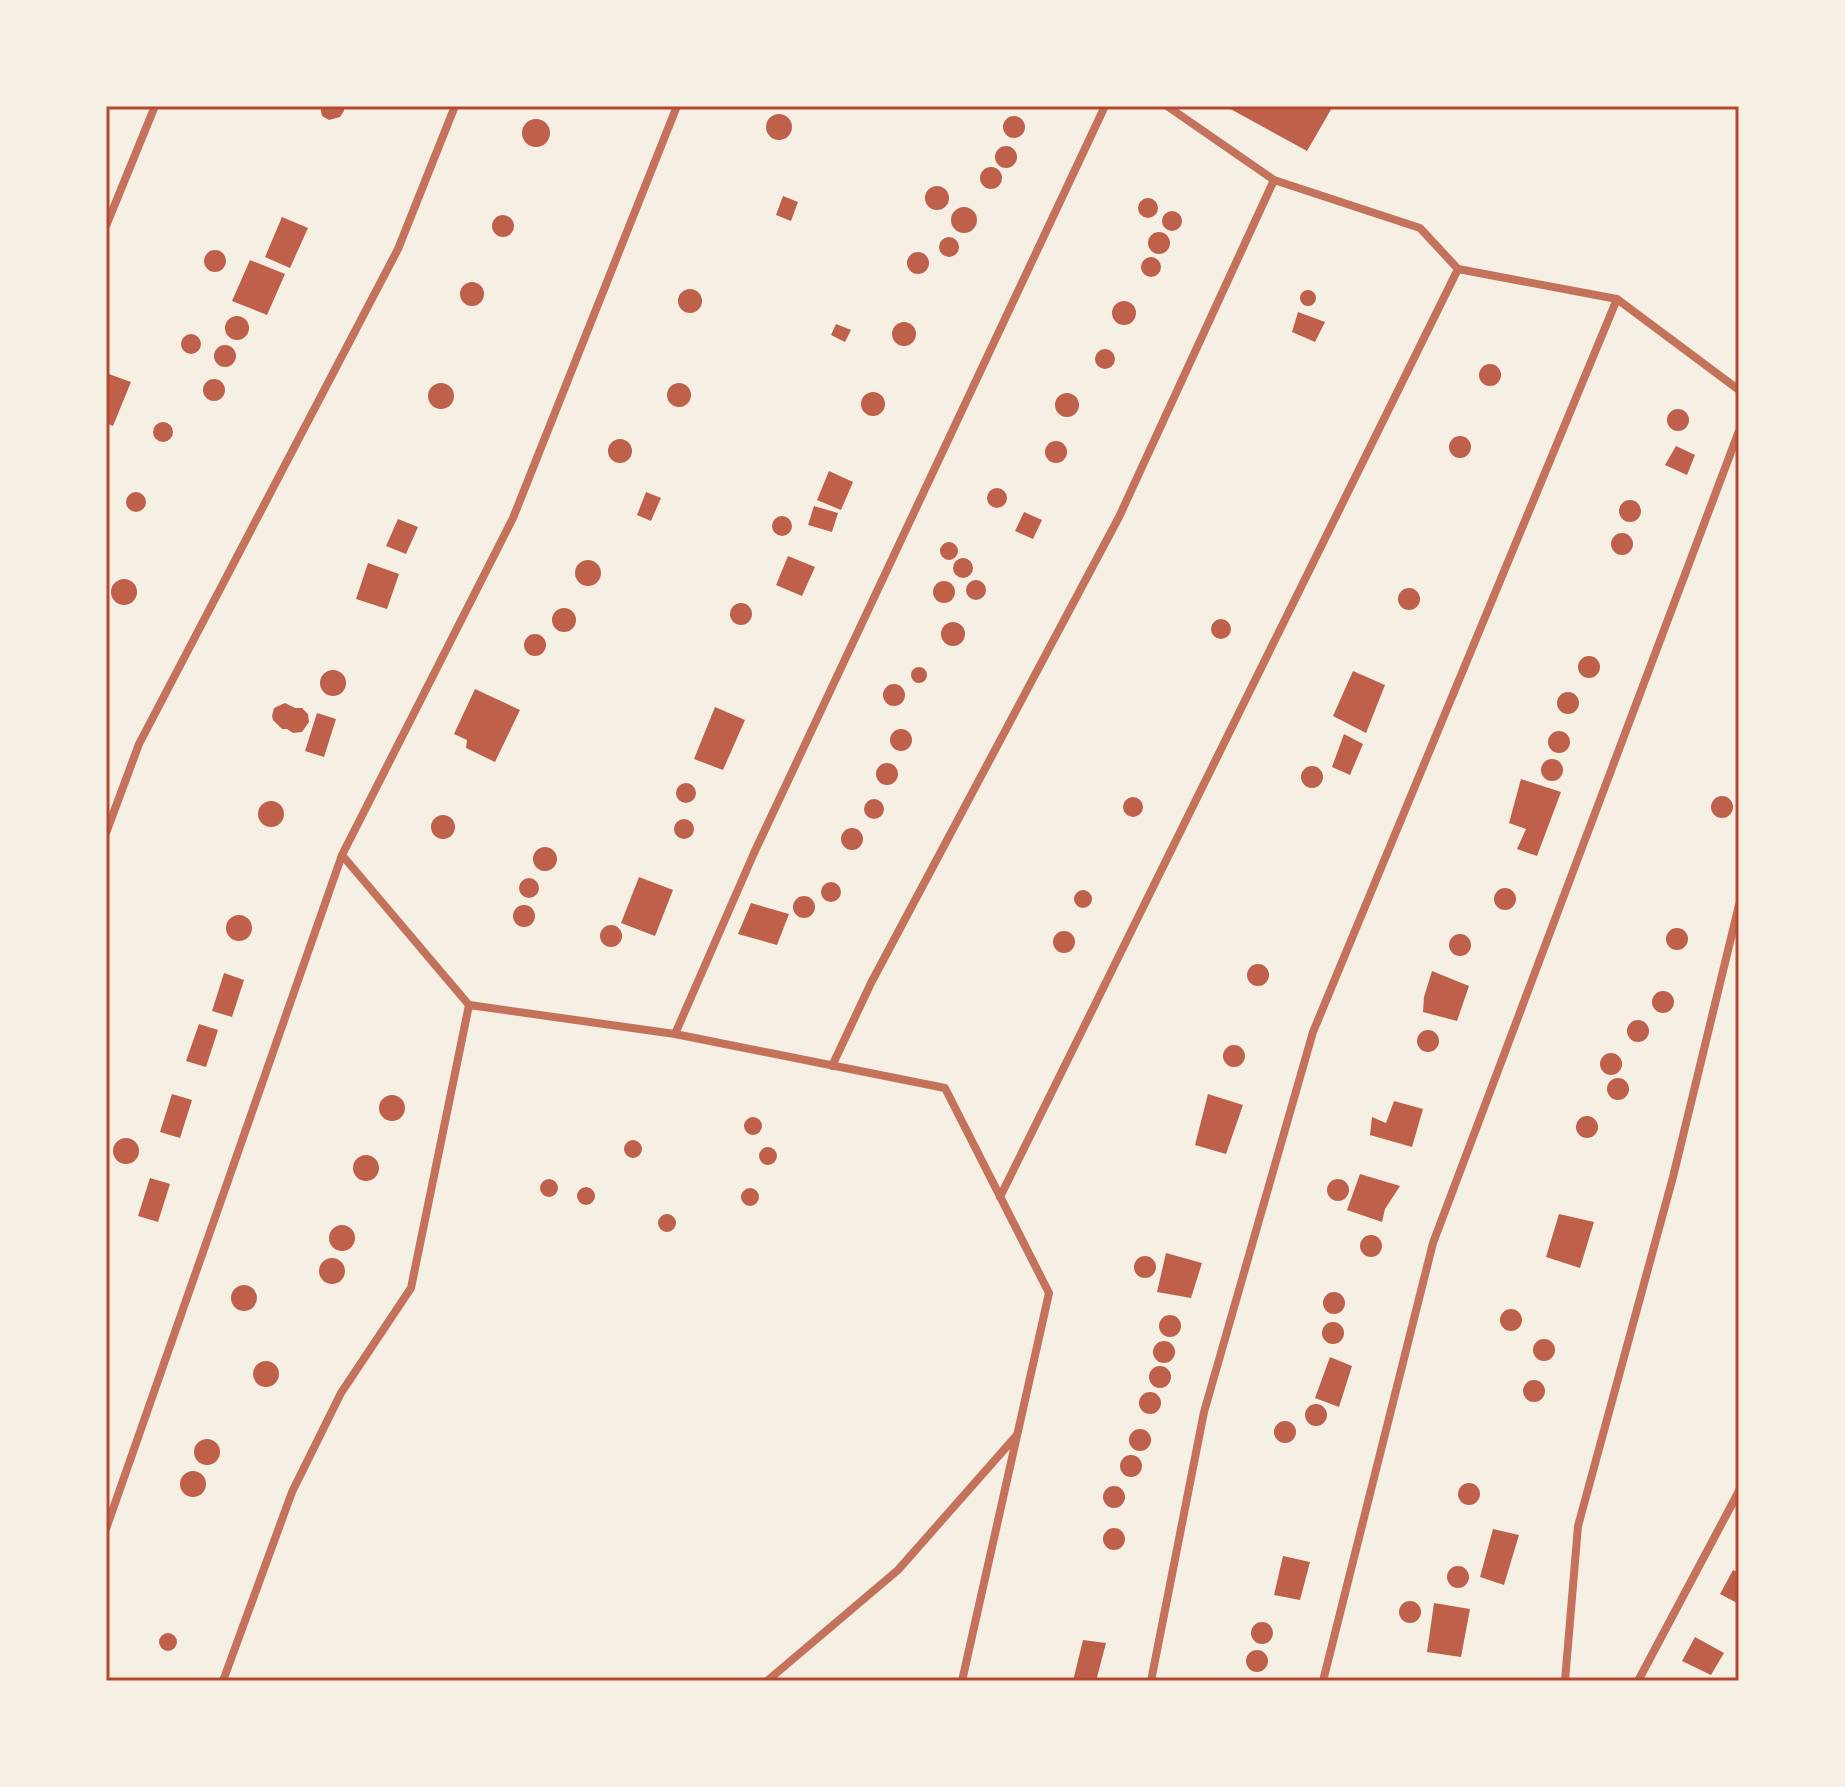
<svg xmlns="http://www.w3.org/2000/svg" width="1845" height="1787" viewBox="0 0 1845 1787" font-family="Barlow,sans-serif">
<rect width="100%" height="100%" fill="#f6efe4"/>
<path fill="#bf614a" d="M320,106H344V111L340,117L329,120L322,116Z
M1225,106H1333L1307,151Z
M766 127a13 13 0 1 1 26 0a13 13 0 1 1-26 0Z
M1003 127a11 11 0 1 1 22 0a11 11 0 1 1-22 0Z
M522 133a14 14 0 1 1 28 0a14 14 0 1 1-28 0Z
M995 157a11 11 0 1 1 22 0a11 11 0 1 1-22 0Z
M980 178a11 11 0 1 1 22 0a11 11 0 1 1-22 0Z
M925 198a12 12 0 1 1 24 0a12 12 0 1 1-24 0Z
M783,196L798,202L791,221L776,215Z
M1138 208a10 10 0 1 1 20 0a10 10 0 1 1-20 0Z
M951 220a13 13 0 1 1 26 0a13 13 0 1 1-26 0Z
M1162 221a10 10 0 1 1 20 0a10 10 0 1 1-20 0Z
M492 226a11 11 0 1 1 22 0a11 11 0 1 1-22 0Z
M282,217L308,228L290,268L265,257Z
M1148 243a11 11 0 1 1 22 0a11 11 0 1 1-22 0Z
M939 247a10 10 0 1 1 20 0a10 10 0 1 1-20 0Z
M204 261a11 11 0 1 1 22 0a11 11 0 1 1-22 0Z
M907 263a11 11 0 1 1 22 0a11 11 0 1 1-22 0Z
M1141 267a10 10 0 1 1 20 0a10 10 0 1 1-20 0Z
M250,260L285,274L267,315L232,301Z
M460 294a12 12 0 1 1 24 0a12 12 0 1 1-24 0Z
M678 301a12 12 0 1 1 24 0a12 12 0 1 1-24 0Z
M1300 298a8 8 0 1 1 16 0a8 8 0 1 1-16 0Z
M1112 313a12 12 0 1 1 24 0a12 12 0 1 1-24 0Z
M1298,312L1325,322L1315,342L1292,332Z
M225 328a12 12 0 1 1 24 0a12 12 0 1 1-24 0Z
M892 334a12 12 0 1 1 24 0a12 12 0 1 1-24 0Z
M836,324L851,330L845,342L831,335Z
M181 344a10 10 0 1 1 20 0a10 10 0 1 1-20 0Z
M214 356a11 11 0 1 1 22 0a11 11 0 1 1-22 0Z
M1095 359a10 10 0 1 1 20 0a10 10 0 1 1-20 0Z
M1479 375a11 11 0 1 1 22 0a11 11 0 1 1-22 0Z
M106,373L131,382L113,426L106,423Z
M203 390a11 11 0 1 1 22 0a11 11 0 1 1-22 0Z
M428 396a13 13 0 1 1 26 0a13 13 0 1 1-26 0Z
M667 395a12 12 0 1 1 24 0a12 12 0 1 1-24 0Z
M861 404a12 12 0 1 1 24 0a12 12 0 1 1-24 0Z
M1055 405a12 12 0 1 1 24 0a12 12 0 1 1-24 0Z
M1667 420a11 11 0 1 1 22 0a11 11 0 1 1-22 0Z
M153 432a10 10 0 1 1 20 0a10 10 0 1 1-20 0Z
M1449 447a11 11 0 1 1 22 0a11 11 0 1 1-22 0Z
M608 451a12 12 0 1 1 24 0a12 12 0 1 1-24 0Z
M1045 452a11 11 0 1 1 22 0a11 11 0 1 1-22 0Z
M1676,446L1695,455L1687,475L1665,465Z
M829,471L853,482L841,510L817,500Z
M987 498a10 10 0 1 1 20 0a10 10 0 1 1-20 0Z
M646,492L661,498L651,521L637,515Z
M126 502a10 10 0 1 1 20 0a10 10 0 1 1-20 0Z
M1619 511a11 11 0 1 1 22 0a11 11 0 1 1-22 0Z
M814,506L838,513L832,532L808,525Z
M1024,512L1042,520L1033,539L1015,531Z
M772 526a10 10 0 1 1 20 0a10 10 0 1 1-20 0Z
M398,519L418,527L406,554L386,546Z
M1611 544a11 11 0 1 1 22 0a11 11 0 1 1-22 0Z
M940 551a9 9 0 1 1 18 0a9 9 0 1 1-18 0Z
M788,556L815,567L802,596L776,585Z
M953 568a10 10 0 1 1 20 0a10 10 0 1 1-20 0Z
M575 573a13 13 0 1 1 26 0a13 13 0 1 1-26 0Z
M368,563L399,574L387,609L356,599Z
M111 592a13 13 0 1 1 26 0a13 13 0 1 1-26 0Z
M966 590a10 10 0 1 1 20 0a10 10 0 1 1-20 0Z
M933 592a11 11 0 1 1 22 0a11 11 0 1 1-22 0Z
M1398 599a11 11 0 1 1 22 0a11 11 0 1 1-22 0Z
M730 614a11 11 0 1 1 22 0a11 11 0 1 1-22 0Z
M552 620a12 12 0 1 1 24 0a12 12 0 1 1-24 0Z
M1211 629a10 10 0 1 1 20 0a10 10 0 1 1-20 0Z
M941 634a12 12 0 1 1 24 0a12 12 0 1 1-24 0Z
M524 645a11 11 0 1 1 22 0a11 11 0 1 1-22 0Z
M1578 667a11 11 0 1 1 22 0a11 11 0 1 1-22 0Z
M911 675a8 8 0 1 1 16 0a8 8 0 1 1-16 0Z
M320 683a13 13 0 1 1 26 0a13 13 0 1 1-26 0Z
M1353,671L1385,685L1366,733L1333,716Z
M883 695a11 11 0 1 1 22 0a11 11 0 1 1-22 0Z
M475,689L520,710L495,762L466,748L467,740L454,734Z
M1557 703a11 11 0 1 1 22 0a11 11 0 1 1-22 0Z
M285,703L295,708H302L308,714L309,722L302,732L293,733L287,729H282L273,720L272,716L274,708Z
M715,707L745,720L723,770L694,759Z
M317,713L336,719L324,757L305,751Z
M890 740a11 11 0 1 1 22 0a11 11 0 1 1-22 0Z
M1548 742a11 11 0 1 1 22 0a11 11 0 1 1-22 0Z
M1344,734L1363,744L1350,775L1332,767Z
M1541 770a11 11 0 1 1 22 0a11 11 0 1 1-22 0Z
M876 774a11 11 0 1 1 22 0a11 11 0 1 1-22 0Z
M1301 777a11 11 0 1 1 22 0a11 11 0 1 1-22 0Z
M1521,779L1561,792L1537,856L1517,849L1526,829L1509,823Z
M676 793a10 10 0 1 1 20 0a10 10 0 1 1-20 0Z
M1711 807a11 11 0 1 1 22 0a11 11 0 1 1-22 0Z
M1123 807a10 10 0 1 1 20 0a10 10 0 1 1-20 0Z
M864 809a10 10 0 1 1 20 0a10 10 0 1 1-20 0Z
M258 814a13 13 0 1 1 26 0a13 13 0 1 1-26 0Z
M431 827a12 12 0 1 1 24 0a12 12 0 1 1-24 0Z
M674 829a10 10 0 1 1 20 0a10 10 0 1 1-20 0Z
M841 839a11 11 0 1 1 22 0a11 11 0 1 1-22 0Z
M533 859a12 12 0 1 1 24 0a12 12 0 1 1-24 0Z
M639,877L673,890L655,936L621,923Z
M519 888a10 10 0 1 1 20 0a10 10 0 1 1-20 0Z
M821 892a10 10 0 1 1 20 0a10 10 0 1 1-20 0Z
M1494 899a11 11 0 1 1 22 0a11 11 0 1 1-22 0Z
M1074 899a9 9 0 1 1 18 0a9 9 0 1 1-18 0Z
M793 907a11 11 0 1 1 22 0a11 11 0 1 1-22 0Z
M751,903L789,914L777,945L738,934Z
M513 916a11 11 0 1 1 22 0a11 11 0 1 1-22 0Z
M226 928a13 13 0 1 1 26 0a13 13 0 1 1-26 0Z
M600 936a11 11 0 1 1 22 0a11 11 0 1 1-22 0Z
M1666 939a11 11 0 1 1 22 0a11 11 0 1 1-22 0Z
M1053 942a11 11 0 1 1 22 0a11 11 0 1 1-22 0Z
M1449 945a11 11 0 1 1 22 0a11 11 0 1 1-22 0Z
M1247 975a11 11 0 1 1 22 0a11 11 0 1 1-22 0Z
M1432,971L1469,986L1457,1021L1423,1012L1424,997Z
M224,973L244,980L232,1017L212,1011Z
M1652 1002a11 11 0 1 1 22 0a11 11 0 1 1-22 0Z
M1627 1031a11 11 0 1 1 22 0a11 11 0 1 1-22 0Z
M199,1024L218,1030L206,1067L186,1061Z
M1417 1041a11 11 0 1 1 22 0a11 11 0 1 1-22 0Z
M1223 1056a11 11 0 1 1 22 0a11 11 0 1 1-22 0Z
M1600 1064a11 11 0 1 1 22 0a11 11 0 1 1-22 0Z
M1607 1089a11 11 0 1 1 22 0a11 11 0 1 1-22 0Z
M172,1094L192,1100L180,1138L160,1132Z
M1208,1094L1243,1105L1226,1154L1195,1145Z
M379 1108a13 13 0 1 1 26 0a13 13 0 1 1-26 0Z
M1394,1101L1423,1109L1412,1147L1370,1135L1372,1117L1386,1123Z
M1576 1127a11 11 0 1 1 22 0a11 11 0 1 1-22 0Z
M744 1126a9 9 0 1 1 18 0a9 9 0 1 1-18 0Z
M113 1151a13 13 0 1 1 26 0a13 13 0 1 1-26 0Z
M624 1149a9 9 0 1 1 18 0a9 9 0 1 1-18 0Z
M759 1156a9 9 0 1 1 18 0a9 9 0 1 1-18 0Z
M353 1168a13 13 0 1 1 26 0a13 13 0 1 1-26 0Z
M1360,1174L1400,1186L1385,1209L1382,1222L1347,1210Z
M150,1178L170,1184L158,1222L138,1216Z
M540 1188a9 9 0 1 1 18 0a9 9 0 1 1-18 0Z
M1327 1190a11 11 0 1 1 22 0a11 11 0 1 1-22 0Z
M577 1196a9 9 0 1 1 18 0a9 9 0 1 1-18 0Z
M741 1197a9 9 0 1 1 18 0a9 9 0 1 1-18 0Z
M658 1223a9 9 0 1 1 18 0a9 9 0 1 1-18 0Z
M1559,1214L1594,1222L1580,1268L1546,1257Z
M329 1238a13 13 0 1 1 26 0a13 13 0 1 1-26 0Z
M1360 1246a11 11 0 1 1 22 0a11 11 0 1 1-22 0Z
M1166,1253L1202,1263L1191,1298L1157,1292Z
M1134 1267a11 11 0 1 1 22 0a11 11 0 1 1-22 0Z
M319 1271a13 13 0 1 1 26 0a13 13 0 1 1-26 0Z
M231 1298a13 13 0 1 1 26 0a13 13 0 1 1-26 0Z
M1323 1303a11 11 0 1 1 22 0a11 11 0 1 1-22 0Z
M1500 1320a11 11 0 1 1 22 0a11 11 0 1 1-22 0Z
M1159 1326a11 11 0 1 1 22 0a11 11 0 1 1-22 0Z
M1322 1333a11 11 0 1 1 22 0a11 11 0 1 1-22 0Z
M1533 1350a11 11 0 1 1 22 0a11 11 0 1 1-22 0Z
M1153 1352a11 11 0 1 1 22 0a11 11 0 1 1-22 0Z
M1330,1357L1352,1366L1339,1407L1315,1398Z
M253 1374a13 13 0 1 1 26 0a13 13 0 1 1-26 0Z
M1149 1377a11 11 0 1 1 22 0a11 11 0 1 1-22 0Z
M1523 1391a11 11 0 1 1 22 0a11 11 0 1 1-22 0Z
M1139 1403a11 11 0 1 1 22 0a11 11 0 1 1-22 0Z
M1305 1415a11 11 0 1 1 22 0a11 11 0 1 1-22 0Z
M1274 1432a11 11 0 1 1 22 0a11 11 0 1 1-22 0Z
M1129 1440a11 11 0 1 1 22 0a11 11 0 1 1-22 0Z
M194 1452a13 13 0 1 1 26 0a13 13 0 1 1-26 0Z
M1120 1466a11 11 0 1 1 22 0a11 11 0 1 1-22 0Z
M180 1484a13 13 0 1 1 26 0a13 13 0 1 1-26 0Z
M1458 1494a11 11 0 1 1 22 0a11 11 0 1 1-22 0Z
M1103 1497a11 11 0 1 1 22 0a11 11 0 1 1-22 0Z
M1103 1539a11 11 0 1 1 22 0a11 11 0 1 1-22 0Z
M1493,1529L1519,1535L1504,1585L1480,1577Z
M1283,1556L1310,1562L1300,1600L1274,1595Z
M1447 1577a11 11 0 1 1 22 0a11 11 0 1 1-22 0Z
M1733,1570L1739,1573V1604L1720,1594Z
M1399 1612a11 11 0 1 1 22 0a11 11 0 1 1-22 0Z
M1434,1603L1470,1609L1461,1657L1427,1652Z
M1251 1633a11 11 0 1 1 22 0a11 11 0 1 1-22 0Z
M159 1642a9 9 0 1 1 18 0a9 9 0 1 1-18 0Z
M1695,1637L1724,1653L1711,1675L1682,1661Z
M1083,1640L1106,1643L1096,1681H1073Z
M1246 1661a11 11 0 1 1 22 0a11 11 0 1 1-22 0Z"/>
<g fill="none" stroke-linecap="round" stroke-linejoin="round">
<path stroke="#c5725c" stroke-width="8" d="M1167,106L1274,180L1420,228L1458,269L1617,299L1739,390
M106,226L155,106
M106,833L139,744L398,249L455,106
M342,855L469,1005L675,1034L945,1088L1049,1293L962,1681
M675,1034L754,853L1105,106
M832,1066L871,983L1119,517L1274,180
M1000,1197L1458,269
M106,1529L342,855L513,518L677,106
M223,1681L292,1492L341,1393L411,1288L469,1005
M767,1681L898,1570L1017,1435
M1151,1681L1204,1412L1313,1032L1617,299
M1323,1681L1433,1243L1739,431
M1565,1681L1578,1526L1673,1177L1739,905
M1638,1681L1739,1491"/>
</g>
<rect width="1845" height="1787" fill="none" stroke="#f6efe4" stroke-width="216"/>
<rect x="108" y="108" width="1629" height="1571" fill="none" stroke="#b5482f" stroke-width="3"/>
</svg>
